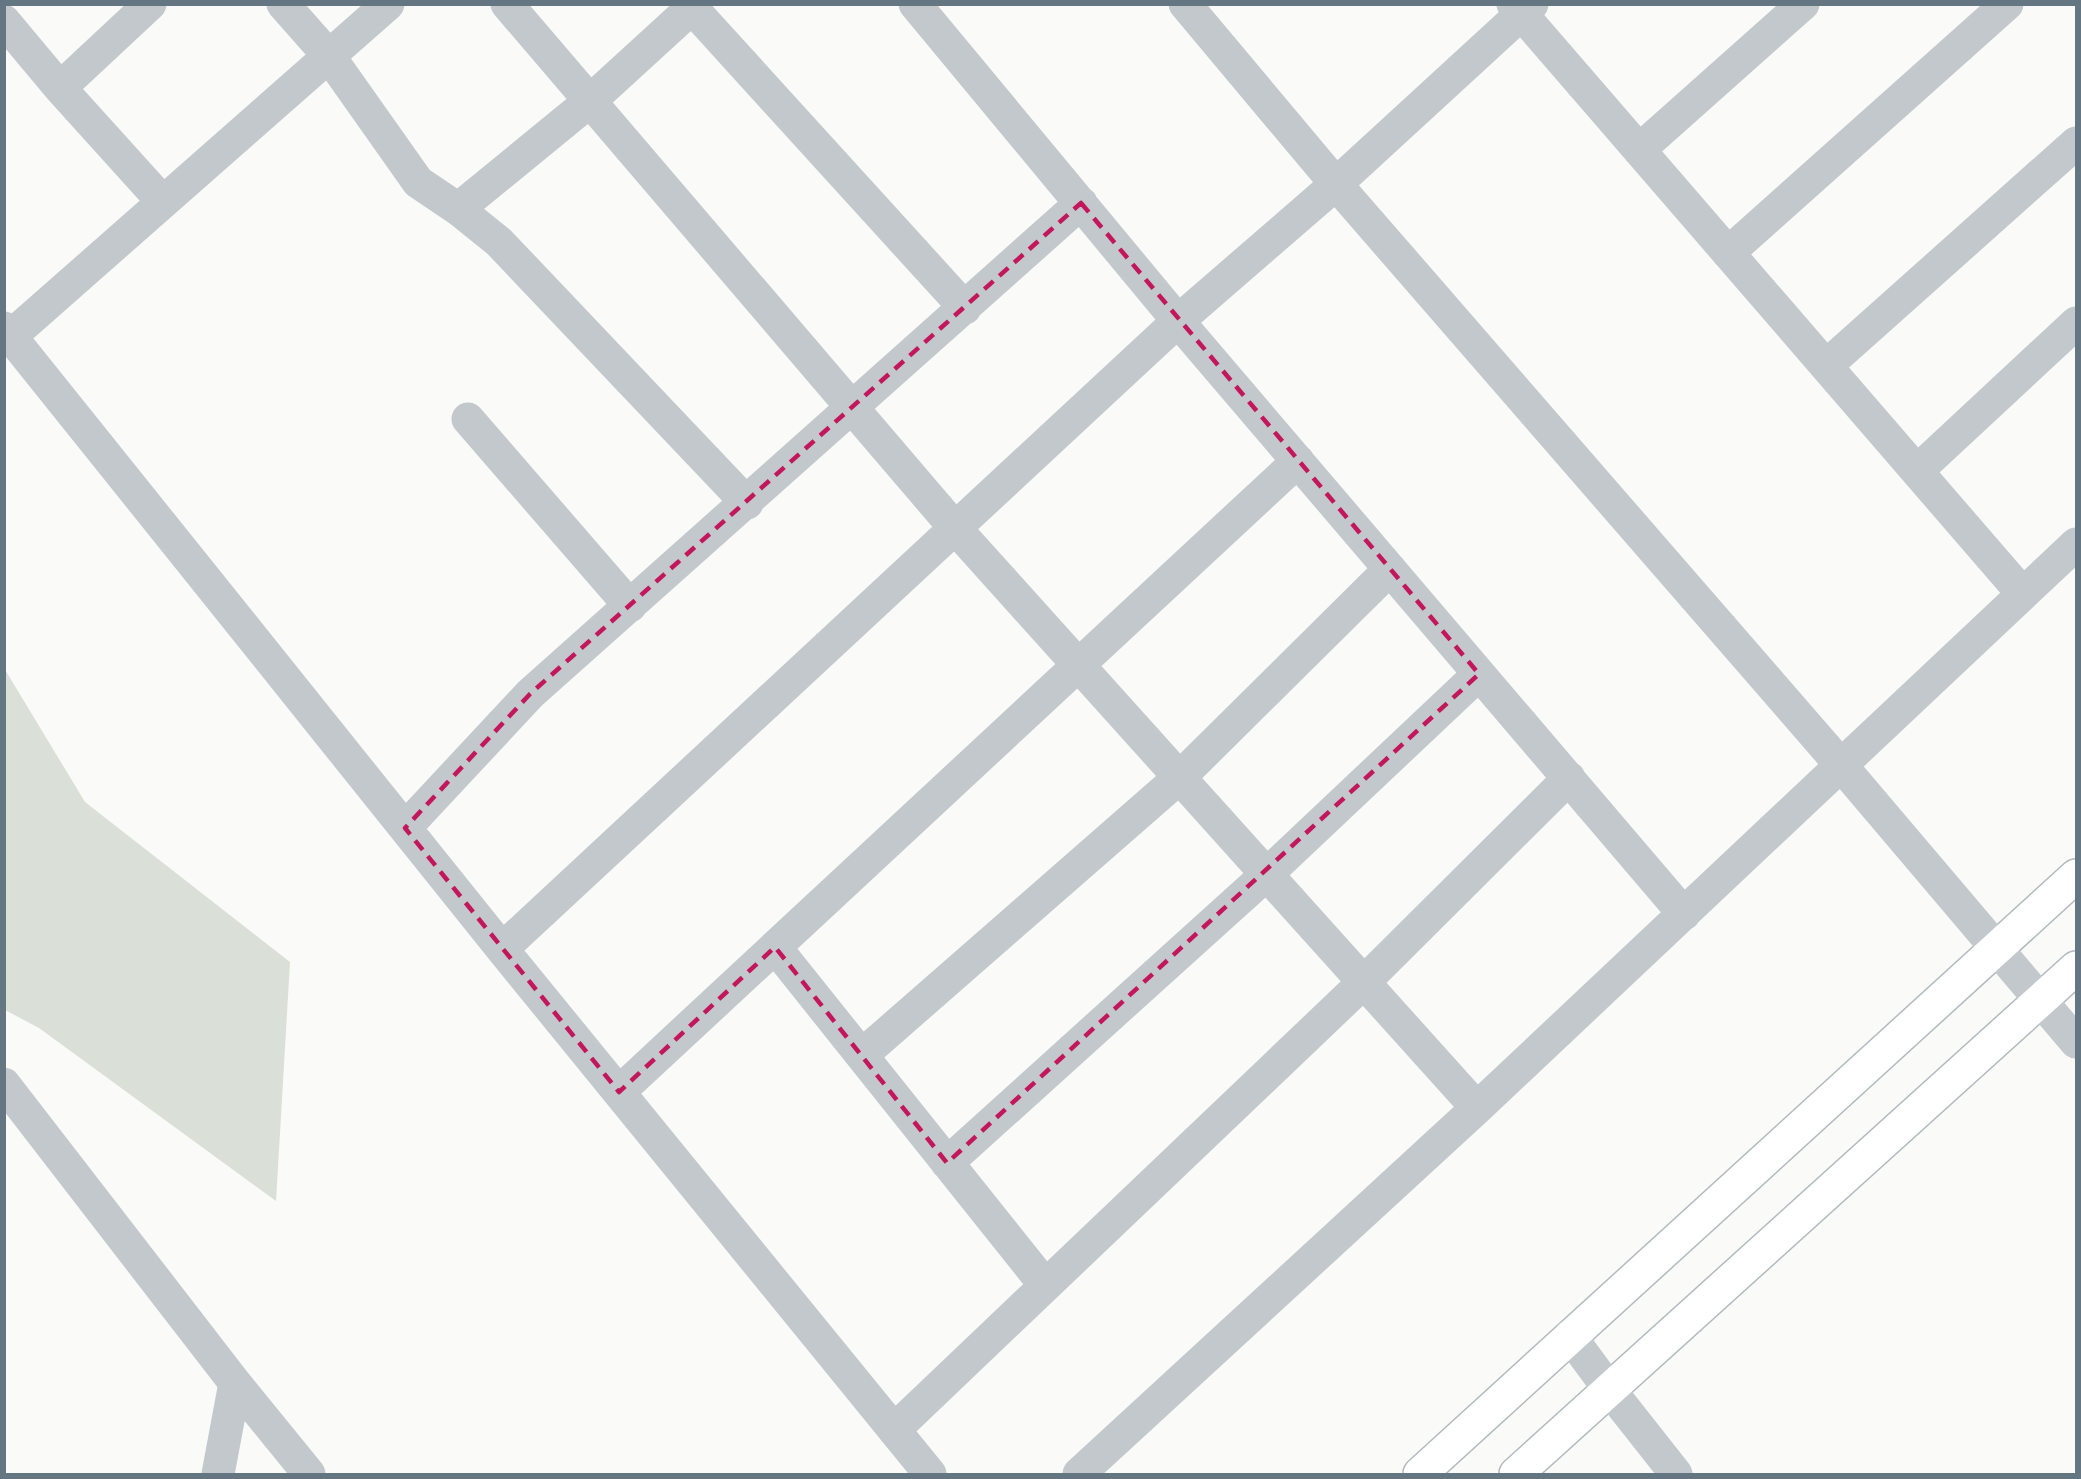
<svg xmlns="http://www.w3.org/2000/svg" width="2081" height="1479" viewBox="0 0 2081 1479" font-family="Jost,sans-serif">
<rect width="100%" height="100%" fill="#fafaf8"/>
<path fill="#dadfd7" d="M4,668L85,802L290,962L276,1201L39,1028L5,1010Z"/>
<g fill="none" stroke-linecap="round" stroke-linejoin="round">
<g stroke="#b3babf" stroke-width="36">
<path id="secondary" d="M1420,1474L2076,876
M1516,1474L2076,968"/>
</g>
<path stroke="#c3c8cc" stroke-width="33" d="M283,4L329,56L418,182L458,209L499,242L747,503
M507,4L955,528L1477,1108
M915,4L1178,321L1684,914
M1185,4L1336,184L1840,764L2076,1042
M1513,4L2023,594
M692,8L965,308
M4,21L60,88L163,202
M60,88L150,4
M1639,150L1803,4
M458,209L590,101L696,4
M1728,253L2007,4
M4,328L502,949L930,1474
M11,336L388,4
M1826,366L2076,143
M468,419L630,606
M1917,471L2076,323
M405,828L530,694L1081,203
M775,947L1045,1285
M502,949L1178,321L1336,184L1532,4
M862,1055L1180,777L1390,569
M4,1084L235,1383L309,1474
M619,1092L1298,461
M947,1163L1267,874L1479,674
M1570,1336L1609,1389L1676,1474
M894,1430L1364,982L1569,778
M218,1474L235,1383
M1079,1474L1477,1108L2076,544"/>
<use href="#secondary" stroke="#fff" stroke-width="33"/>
</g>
<path fill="none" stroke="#c2185b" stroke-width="4.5" stroke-dasharray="12 8" stroke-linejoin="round" d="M1081,203L1479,674L947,1163L775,947L619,1092L405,828L530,694Z"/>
<rect width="2081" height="1479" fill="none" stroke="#657683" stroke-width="12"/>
</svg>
